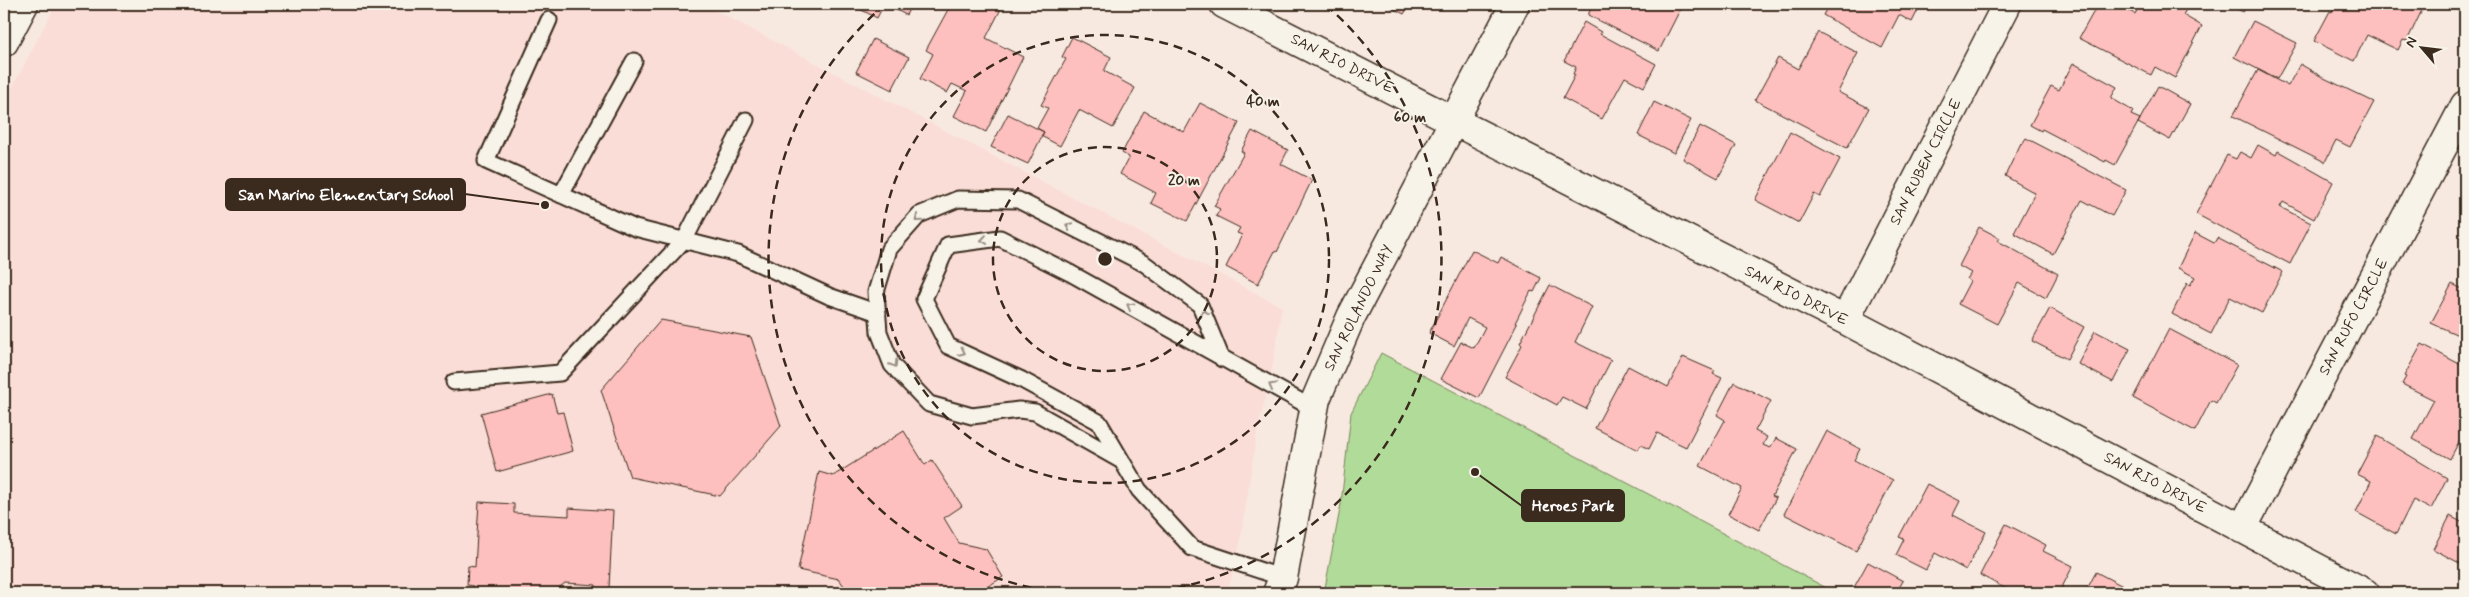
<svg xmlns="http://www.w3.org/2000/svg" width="2469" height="597" viewBox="0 0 2469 597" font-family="Mynerve,sans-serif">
<rect width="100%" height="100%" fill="#f8e9e0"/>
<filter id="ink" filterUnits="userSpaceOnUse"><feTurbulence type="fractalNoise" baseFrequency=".02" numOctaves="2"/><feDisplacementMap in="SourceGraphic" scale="10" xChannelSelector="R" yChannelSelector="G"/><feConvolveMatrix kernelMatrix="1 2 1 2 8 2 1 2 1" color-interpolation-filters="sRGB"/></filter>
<g filter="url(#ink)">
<path fill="#faddd6" d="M56,4H703L1282,307L1272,369L1257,433L1239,549L1227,593H4V103Z"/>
<path fill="#b1db98" stroke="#76825b" d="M1381,353L1836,593H1324L1341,504L1351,413Z"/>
<path fill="#fdc0be" stroke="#3b2a1e" d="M850,4H884L877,18Z
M885,4H912L906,15Z
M951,4L1003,5L986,38L1023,57L986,132L954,116L967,91L952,84L947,93L920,79L933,54L926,50Z
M1385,4H1410L1404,14Z
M1593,4H1683L1659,51L1588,15Z
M1829,4H1921L1912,22L1899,15L1882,48L1823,15Z
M2098,4H2116L2135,14L2140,4H2189L2183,15L2202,26L2175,78L2155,67L2151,75L2079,38Z
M2228,4H2248L2243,12Z
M2336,4H2425L2407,41L2403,40L2398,50L2367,35L2354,61L2314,41L2330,11L2332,12Z
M2253,21L2297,43L2277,79L2234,57Z
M1584,22L1601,32L1600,34L1656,64L1644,87L1625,77L1602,119L1563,98L1575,75L1573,74L1576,67L1564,61Z
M1818,32L1858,53L1838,92L1869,108L1847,148L1755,100L1778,58L1798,69Z
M1072,37L1111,57L1104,71L1135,88L1113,128L1079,110L1060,146L1041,136L1044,132L1037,128L1048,108L1041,105L1066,59L1062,57Z
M873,39L909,57L892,90L856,72Z
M2073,63L2117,87L2111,98L2133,111L2131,115L2140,119L2115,165L2106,160L2105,162L2042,129L2041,131L2030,125L2051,86L2059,90Z
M2300,64L2324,78L2374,102L2350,147L2336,140L2325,162L2233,116L2258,70L2288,86Z
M2158,86L2190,104L2170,140L2138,123Z
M1654,102L1691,120L1674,153L1638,135Z
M1200,103L1239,123L1187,221L1151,203L1156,193L1120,174L1129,157L1122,153L1144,111L1184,132Z
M1008,114L1044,132L1028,164L991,147Z
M1700,126L1736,145L1718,178L1683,159Z
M1252,131L1288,150L1281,164L1312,180L1277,252L1275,251L1258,284L1226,267L1242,235L1237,233L1240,228L1216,216L1220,209L1214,206L1244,153L1241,151Z
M1790,132L1840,159L1820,197L1814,194L1799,223L1755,200Z
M2026,138L2126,190L2112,216L2082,200L2053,254L2014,233L2035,193L2005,176L2021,143L2022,144Z
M2258,145L2276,155L2278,151L2333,182L2314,219L2283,202L2280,207L2311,223L2290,264L2196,214L2227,155L2236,159L2240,152L2251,158Z
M1979,227L2000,238L1998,241L2058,274L2046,298L2019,283L1997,324L1958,304L1970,281L1967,279L1971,273L1959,266Z
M2195,233L2214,243L2217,238L2283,272L2262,313L2230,297L2211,334L2172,314L2187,283L2190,285L2195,277L2178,268Z
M1472,250L1498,263L1501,257L1541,278L1534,292L1531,291L1515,323L1517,324L1479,398L1441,379L1461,342L1474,348L1485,327L1468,318L1454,346L1429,333Z
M2452,284L2465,290V338L2431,323Z
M1550,285L1592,307L1575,342L1611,360L1586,409L1562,397L1557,405L1505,377L1522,345L1520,343Z
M2050,308L2084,327L2067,359L2032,341Z
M661,320L751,337L781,426L720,496L630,477L601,390Z
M2169,329L2237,365L2216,403L2211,400L2195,431L2133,398Z
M2095,331L2130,349L2113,382L2078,364Z
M2422,344L2465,367V430L2450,459L2413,439L2434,400L2402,384L2406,377L2404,376Z
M1683,357L1715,371L1713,374L1722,378L1686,447L1657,433L1649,449L1641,445L1638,450L1595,428L1628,366L1668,387Z
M1734,382L1771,401L1755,431L1767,437L1763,445L1770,448L1776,438L1797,449L1772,496L1776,498L1759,530L1728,514L1742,488L1700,466L1725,420L1717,415Z
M552,394L557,413L563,412L573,451L497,472L481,413Z
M904,431L925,465L932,460L962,506L944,518L959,543L986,549L1003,577L977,593L948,589L951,593H849L839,579L798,570L819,472L833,476Z
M1827,431L1860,449L1854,460L1893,480L1856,551L1784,514Z
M2377,436L2447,478L2431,509L2413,500L2396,534L2356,512L2371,481L2357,474Z
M1927,484L1960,501L1953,515L1986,532L1966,570L1935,553L1926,570L1896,555L1904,539L1899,537Z
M479,502L514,504V513L569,516V508L613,511L609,588H619V593H595L596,585L565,583L552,593H473V586L467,585L468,566L475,567Z
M2450,516L2465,524V566L2433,549Z
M2006,524L2046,545L2043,551L2073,566L2059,593H2011L2012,592L1980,575Z
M1868,562L1903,581L1896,593H1851Z
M2096,572L2136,593H2085Z
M765,589L767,593H748Z"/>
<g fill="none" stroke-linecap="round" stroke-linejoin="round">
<g stroke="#3b2a1e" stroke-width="19">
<path id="service" d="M549,20L486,161L635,228L738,254L829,296L878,313
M561,195L634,61
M454,382L560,373L685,239L746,120
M1120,460L1035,412L1019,410L972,416L929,404L892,365L879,332L876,292L889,249L919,215L958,199L1018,200L1145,264L1200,305L1222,359
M1283,578L1192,548L1139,490L1099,422L1022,380L948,346L924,299L948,245L1000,238L1070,273L1314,409"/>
</g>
<g stroke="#3b2a1e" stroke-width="31">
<path id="minor" d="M1224,4L1845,320L2365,593
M4,42L24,4
M1845,320L2007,4
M2242,529L2465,105
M1277,593L1283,578L1316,399L1351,317L1515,4"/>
</g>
<use href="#service" stroke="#f7f3e8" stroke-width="15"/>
<use href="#minor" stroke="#f7f3e8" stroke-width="28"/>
</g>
<defs><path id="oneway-chevron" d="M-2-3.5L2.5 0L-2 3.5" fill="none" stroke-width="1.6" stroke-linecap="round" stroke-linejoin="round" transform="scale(1.25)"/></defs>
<g stroke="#998e83">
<use href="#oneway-chevron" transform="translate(918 219) rotate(140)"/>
<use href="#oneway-chevron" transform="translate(1069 226) rotate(-153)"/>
<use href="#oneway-chevron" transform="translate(984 240) rotate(172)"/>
<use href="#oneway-chevron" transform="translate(1130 306) rotate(-150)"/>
<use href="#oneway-chevron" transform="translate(1204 313) rotate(-112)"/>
<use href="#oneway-chevron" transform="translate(962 352) rotate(25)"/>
<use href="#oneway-chevron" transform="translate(894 364) rotate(58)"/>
<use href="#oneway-chevron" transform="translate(1272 386) rotate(-151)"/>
</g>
</g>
<g fill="none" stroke="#3b2a1e" stroke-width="2.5" stroke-dasharray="9 6">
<circle cx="1105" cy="259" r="112"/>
<circle cx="1105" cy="259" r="224"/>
<path d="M1061 593A337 337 0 0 1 884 5M1326 5A337 337 0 0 1 1149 593"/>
</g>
<g text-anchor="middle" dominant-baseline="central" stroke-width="4" stroke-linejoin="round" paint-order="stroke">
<g font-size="15" fill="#3b2a1e" stroke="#f7f3e8">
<text transform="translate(1342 64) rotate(27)">SAN RIO DRIVE</text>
<text transform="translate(1926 162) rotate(-63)">SAN RUBEN CIRCLE</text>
<text transform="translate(1796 296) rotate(27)">SAN RIO DRIVE</text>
<text transform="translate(1359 308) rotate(-64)">SAN ROLANDO WAY</text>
<text transform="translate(2354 317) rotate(-62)">SAN RUFO CIRCLE</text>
<text transform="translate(2155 483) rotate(28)">SAN RIO DRIVE</text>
</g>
</g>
<circle cx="1105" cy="259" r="8" fill="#3b2a1e" stroke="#f7f3e8" stroke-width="2.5"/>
<g font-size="15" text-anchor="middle" font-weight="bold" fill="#3b2a1e" stroke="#f7f3e8" stroke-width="4" stroke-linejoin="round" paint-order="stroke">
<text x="1263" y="106">40 m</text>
<text x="1410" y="122">60 m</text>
<text x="1184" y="185">20 m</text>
</g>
<path fill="none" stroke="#3b2a1e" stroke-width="2" d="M545 205L465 194M1475 472L1522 506"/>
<g fill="#3b2a1e" stroke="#f7f3e8" stroke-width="2">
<circle cx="545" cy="205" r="5"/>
<circle cx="1475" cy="472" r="5"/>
</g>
<g fill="#3b2a1e" stroke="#3b2a1e" stroke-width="2">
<rect x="226" y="179" width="239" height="31" rx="5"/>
<rect x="1522" y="490" width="102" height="31" rx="5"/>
</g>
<g font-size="16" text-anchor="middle" font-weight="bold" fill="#fff">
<text x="346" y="200">San Marino Elementary School</text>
<text x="1573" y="511">Heroes Park</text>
</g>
<rect width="2469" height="597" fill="none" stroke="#f7f3e8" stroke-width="20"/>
<rect x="10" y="10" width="2449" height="577" fill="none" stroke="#3b2a1e" stroke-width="2" filter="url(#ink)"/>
<g transform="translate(2422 48) rotate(298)" stroke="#f7f3e8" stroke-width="4" paint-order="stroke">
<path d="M0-4L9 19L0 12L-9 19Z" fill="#3b2a1e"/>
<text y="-8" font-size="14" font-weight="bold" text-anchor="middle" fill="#3b2a1e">N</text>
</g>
</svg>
